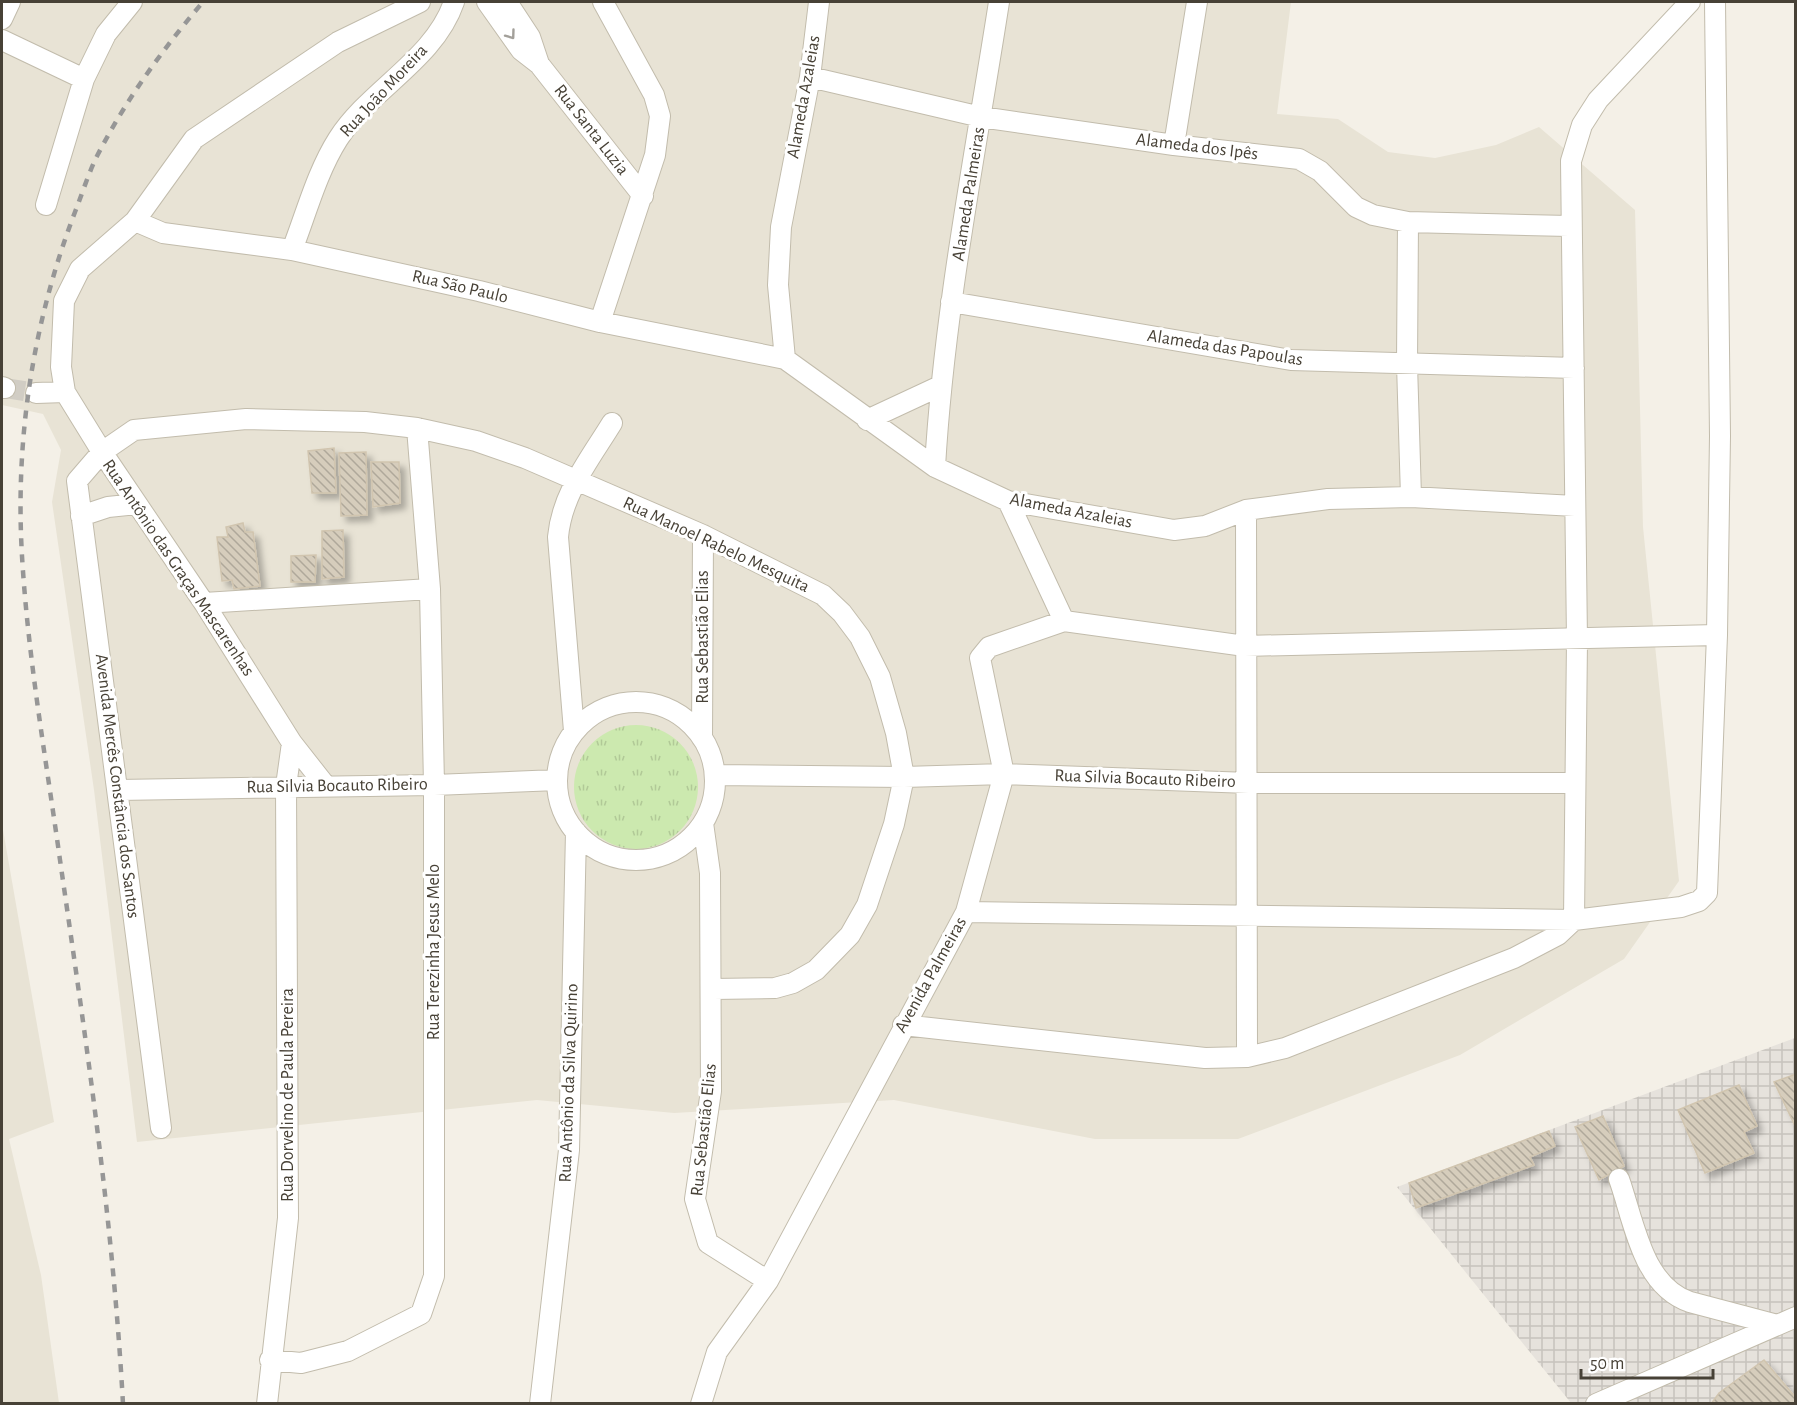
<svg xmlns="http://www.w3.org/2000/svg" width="1797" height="1405" viewBox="0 0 1797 1405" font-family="'Alegreya Sans',sans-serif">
<defs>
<pattern id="industrial-grid" width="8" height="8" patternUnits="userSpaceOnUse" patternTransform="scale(1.5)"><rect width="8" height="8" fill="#e6e2dc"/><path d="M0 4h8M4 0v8" fill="none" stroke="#c7c3bd"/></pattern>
<pattern id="grass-tufts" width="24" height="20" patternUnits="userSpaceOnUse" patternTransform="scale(1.5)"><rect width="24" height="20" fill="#cce9af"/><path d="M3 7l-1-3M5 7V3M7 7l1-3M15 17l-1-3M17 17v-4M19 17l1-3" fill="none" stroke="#b1c997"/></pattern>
<pattern id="building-back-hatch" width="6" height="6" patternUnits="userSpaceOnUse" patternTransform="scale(1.5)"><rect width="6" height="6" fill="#d6cdbc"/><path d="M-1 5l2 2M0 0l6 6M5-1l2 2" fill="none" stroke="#afa89a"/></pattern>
<filter id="shadow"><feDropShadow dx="5.5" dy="5.5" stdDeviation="3" flood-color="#0004"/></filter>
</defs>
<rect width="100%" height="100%" fill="#f4f0e7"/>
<path fill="#e8e3d5" d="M2,2H1291L1277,114L1338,119L1388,152L1435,158L1496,145L1539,127L1635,210L1643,527L1679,881L1624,959L1460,1055L1238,1139H1095L894,1100L674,1113L537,1100L137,1142L94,790L52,502L61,450L43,414L2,405Z
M2,824L54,1122L9,1139L41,1275L59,1403H2Z"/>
<path fill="url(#industrial-grid)" d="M1795,1038V1403H1571L1397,1187Z"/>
<path fill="url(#grass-tufts)" d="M574 787a62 62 0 1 1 124 0a62 62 0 1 1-124 0Z"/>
<path fill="url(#building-back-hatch)" stroke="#d1c5af" stroke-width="1.5" filter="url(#shadow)" d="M334,448L336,493H312L308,451Z
M366,452L367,515L341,516L339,453Z
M371,462H399L400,503L373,507Z
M243,523L245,532H253L260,586L234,589L232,580L222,581L217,537H228L226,527Z
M343,530L344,577L322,579V531Z
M316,555L315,582H291V556Z
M1796,1074V1128L1774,1082Z
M1739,1085L1757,1126L1744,1132L1754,1153L1705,1173L1678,1110Z
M1603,1116L1624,1166L1599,1180L1575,1127Z
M1549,1131L1555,1146L1530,1157L1534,1165L1416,1208L1409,1183Z
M1764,1360L1796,1398V1404H1711L1719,1393Z"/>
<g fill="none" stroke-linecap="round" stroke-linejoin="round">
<path stroke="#d1cdc4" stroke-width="20" stroke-dasharray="20 10" stroke-linecap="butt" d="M5,388L36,393"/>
<g stroke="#c2bcac" stroke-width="22">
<path id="minor" d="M487,2L521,50L539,64L643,196
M507,2L530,37L539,64
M819,2L810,77L781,227L778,285L785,359L935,467L1008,501L1174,530L1205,526L1246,510L1328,499L1411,497L1575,506
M2,19L10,2
M2,40L84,79
M810,77L981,117L1174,145L1299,159L1320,171L1356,207L1373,215L1408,222L1569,226
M1174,145L1197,2
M46,205L84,79L106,34L132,2
M135,221L163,233L292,250L479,291L600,322L785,359
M1408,222L1407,364L1411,497
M292,250C306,214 317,172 338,139C370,89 434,60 454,2
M951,302L1291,360L1574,368
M600,322L655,155L660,116L654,95L603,2
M2,387L5,388
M36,393L65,392
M867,420L940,386
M935,467C944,311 975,156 999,2
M1246,510L1247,1057
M81,516L108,507L137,504
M204,603L430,589
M1064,621L1245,646L1717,635
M557 781a79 79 0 1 1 158 0a79 79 0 1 1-158 0Z
M574,731L558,537C562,493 590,459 612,423
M702,738L703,535
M715,775L904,777L1004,774L1249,783H1575
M325,785L292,743L204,603L102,452L65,392L61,367L64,301L80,269L135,221L194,139L338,42L420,2
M118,790L434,785L557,780
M703,823L710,873L711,1091L695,1199L708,1243L768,1281
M966,912L1574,920L1681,907L1699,901L1707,893L1717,635L1720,436L1715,2
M903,1025L1205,1058L1247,1057L1285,1048L1514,958L1558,935L1574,920L1577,640L1571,161L1582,125L1598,100L1690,2
M161,1128L77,481L102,452L134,430L246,419L365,422L417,428L476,441L525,458L703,535L823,595L842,613L860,637L880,677L896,733L904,777L894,824L867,905L850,935L816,970L793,983L775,988L713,989
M1619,1179C1634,1221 1642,1286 1690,1302L1777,1325
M270,1360L301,1363L348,1351L421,1314L434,1276V785L430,589L417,428
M267,1404L288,1218L286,786L292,743
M540,1404L569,1150L576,832
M701,1404L717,1352L768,1281L966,912L1004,774L980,658L989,647L1064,621L1008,501
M1596,1404L1796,1317"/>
</g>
<use href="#minor" stroke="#fff" stroke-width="20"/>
<path stroke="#969696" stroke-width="4.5" stroke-dasharray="8 8" stroke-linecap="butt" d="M123,1404C113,1221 86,1041 60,860C46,759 28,658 22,556C15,438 33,322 75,212C82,194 88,175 96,158C125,101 162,50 203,2"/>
</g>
<defs><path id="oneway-chevron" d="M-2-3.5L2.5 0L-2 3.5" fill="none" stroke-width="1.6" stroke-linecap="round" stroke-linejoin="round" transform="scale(1.5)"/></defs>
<use stroke="#a3a09a" href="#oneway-chevron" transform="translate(511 35) rotate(54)"/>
<g text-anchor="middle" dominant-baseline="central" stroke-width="6" stroke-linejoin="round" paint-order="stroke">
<g font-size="18" fill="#474136" stroke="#fff">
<text transform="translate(384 91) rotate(-47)">Rua João Moreira</text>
<text transform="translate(804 97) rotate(-80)">Alameda Azaleias</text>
<text transform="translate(591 130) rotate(52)">Rua Santa Luzia</text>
<text transform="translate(1197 147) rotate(7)">Alameda dos Ipês</text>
<text transform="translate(969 194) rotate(-81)">Alameda Palmeiras</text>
<text transform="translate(460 287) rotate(13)">Rua São Paulo</text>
<text transform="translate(1225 348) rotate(9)">Alameda das Papoulas</text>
<text transform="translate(1071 511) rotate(11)">Alameda Azaleias</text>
<text transform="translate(716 545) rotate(25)">Rua Manoel Rabelo Mesquita</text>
<text transform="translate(178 568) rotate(56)">Rua Antônio das Graças Mascarenhas</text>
<text transform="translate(703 637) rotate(-90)">Rua Sebastião Elias</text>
<text transform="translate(1145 779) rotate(2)">Rua Silvia Bocauto Ribeiro</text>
<text transform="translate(117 786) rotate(83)">Avenida Mercês Constância dos Santos</text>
<text transform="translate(337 786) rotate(-1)">Rua Silvia Bocauto Ribeiro</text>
<text transform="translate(434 952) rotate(-90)">Rua Terezinha Jesus Melo</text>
<text transform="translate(931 975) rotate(-61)">Avenida Palmeiras</text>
<text transform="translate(569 1083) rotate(-88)">Rua Antônio da Silva Quirino</text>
<text transform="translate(288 1095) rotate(-90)">Rua Dorvelino de Paula Pereira</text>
<text transform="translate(704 1130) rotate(-84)">Rua Sebastião Elias</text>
</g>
</g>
<rect width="1797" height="1405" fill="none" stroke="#474136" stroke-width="6"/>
<path d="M1581 1369v9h132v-9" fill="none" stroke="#474136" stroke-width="3"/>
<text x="1590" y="1369" font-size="18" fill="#474136" stroke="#ffffff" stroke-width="4.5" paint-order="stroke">50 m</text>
</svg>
